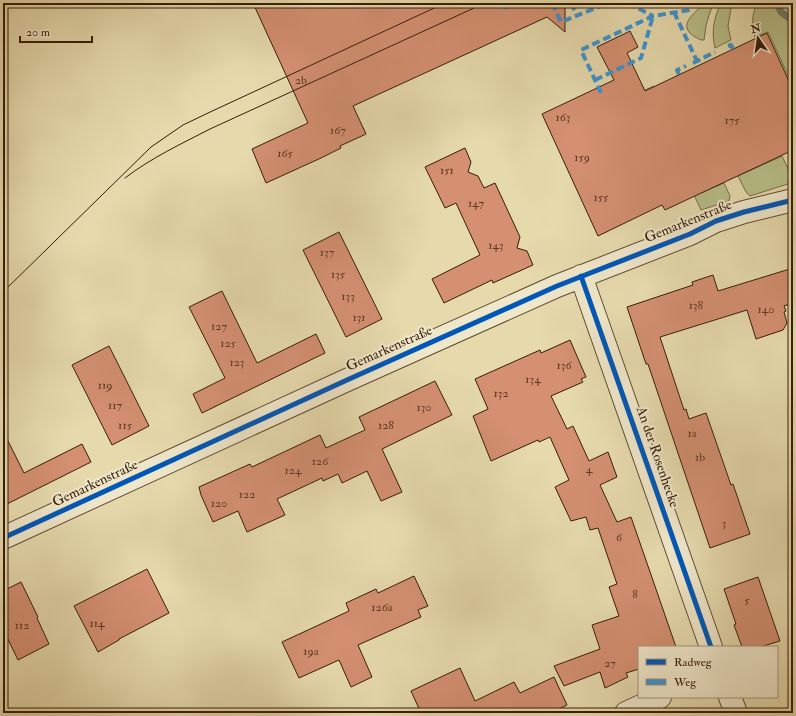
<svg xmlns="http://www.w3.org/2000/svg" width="796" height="716" viewBox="0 0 796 716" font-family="'IM FELL Double Pica',serif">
<rect width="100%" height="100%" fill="#e6daad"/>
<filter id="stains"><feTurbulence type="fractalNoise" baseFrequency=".005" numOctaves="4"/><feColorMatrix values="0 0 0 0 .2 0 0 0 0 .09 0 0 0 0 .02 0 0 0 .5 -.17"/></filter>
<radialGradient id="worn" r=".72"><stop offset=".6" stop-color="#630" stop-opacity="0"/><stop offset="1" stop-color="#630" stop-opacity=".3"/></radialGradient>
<path fill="#b8be88" stroke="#776d48" d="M705,3H714C710,11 708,18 706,26C705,31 705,35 704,40H701C674,28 691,16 705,3Z
M721,3H732L728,26L731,40L715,48C711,31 714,18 721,3Z
M758,3H793V86L768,32L755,37C752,26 751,13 758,3Z
M654,86L703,192L724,183L730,196L729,201L701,210L645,90Z
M782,156L793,179L791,183L750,196L746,192L738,176Z"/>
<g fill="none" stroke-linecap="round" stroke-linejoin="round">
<path stroke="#707a6d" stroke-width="7" d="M777,3L781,12L793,21"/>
</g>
<path fill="#d49071" stroke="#361c08" d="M253,3H577L565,8V32L547,17L353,106L366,134L340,146L341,148L321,158L266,183L252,149L308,123Z
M630,31L638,47L627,53L645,91L767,33L793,90V150L665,210L662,205L598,236L542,114L614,80L597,47Z
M465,148L471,162L468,172L478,176L484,188L495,183L520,237L517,248L527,251L533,265L493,283L492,280L444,303L432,279L480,255L456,203L445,208L425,167Z
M339,232L382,319L346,337L303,250Z
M793,268V303L784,306L786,311L784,312L787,323L783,330L756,339L747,310L660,337L684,410L686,409L689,419L706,413L731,485L733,484L750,534L710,548L648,364H646L627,307L693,285L692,282L713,275L718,291Z
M222,291L257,363L316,334L325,353L202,413L193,394L225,378L189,307Z
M570,340L586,377L581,379L583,382L551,396L567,429L573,426L589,461L608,452L617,477L600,485L617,522L631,517L676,647H639V669L626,673L628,677L605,688L600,672L564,686L554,666L600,649L592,625L619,616L609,587L617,584L598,528L590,530L586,517L571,521L555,487L569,480L550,437L539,442L538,440L491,461L473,416L488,409L475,379L540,350L541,353Z
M109,346L149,426L112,445L72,365Z
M435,381L452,415L382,449L402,492L381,501L367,471L342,483L338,474L323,481L322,478L277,499L285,515L247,532L238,511L213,522L201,495L199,487L250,464L252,467L320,435L326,448L365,430L359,417Z
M3,431L24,473L82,444L91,462L3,506Z
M147,569L169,613L119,639V640L98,652L74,606Z
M414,576L428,606L418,610L421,617L358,645L372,677L351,687L339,660L299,678L282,642L349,611L346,603L376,589L378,593Z
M758,577L780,641L760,647H742L734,625L736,624L724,589Z
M21,582L38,617L37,618L49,644L18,660L3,629V591Z
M460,668L475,701L514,682L520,693L554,677L567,705L550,713H421L411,691Z"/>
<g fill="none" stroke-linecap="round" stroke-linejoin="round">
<g stroke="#624c31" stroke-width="24">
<path id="minor" d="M581,276L711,647
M3,538L347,380L557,286L690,234L716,221L744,212L793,200
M730,697L736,713
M626,713L660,697"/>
</g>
<use href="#minor" stroke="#efe7ca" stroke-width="22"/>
<path stroke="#361c08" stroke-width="1" d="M125,178C151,158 181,144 210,129L485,3
M3,292L151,147L183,125L208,113L445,3"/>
<path stroke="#3e94d1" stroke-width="4" stroke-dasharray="8 4" stroke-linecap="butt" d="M552,3L561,22L608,3
M571,3L577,16
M628,3L653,16
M504,8L514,3
M674,12L697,61
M728,46L731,45L733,49
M693,63L715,52
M679,74L677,70L686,66
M595,80L641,58L653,16
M601,93L581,50L653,16L689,10L697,3"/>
<g stroke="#efe7ca" stroke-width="8">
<path id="cycleway" d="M581,276L711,647
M3,538L347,380L557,286L690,234L716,221L744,212L793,200"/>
</g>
<use href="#cycleway" stroke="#0057b8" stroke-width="5"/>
</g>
<g text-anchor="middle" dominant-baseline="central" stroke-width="4" stroke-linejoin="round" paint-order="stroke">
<g font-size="12" fill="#5e3922">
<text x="301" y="80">2b</text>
<text x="563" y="117">163</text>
<text x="732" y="120">175</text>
<text x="338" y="130">167</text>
<text x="285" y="153">165</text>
<text x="582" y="157">159</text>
<text x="447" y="170">151</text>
<text x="601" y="197">155</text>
<text x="476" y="203">147</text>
<text x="496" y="245">143</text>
<text x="327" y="252">137</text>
<text x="338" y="274">135</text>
<text x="348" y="296">133</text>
<text x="696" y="305">138</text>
<text x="766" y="309">140</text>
<text x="359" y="317">131</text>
<text x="219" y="326">127</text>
<text x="228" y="343">125</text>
<text x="237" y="362">123</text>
<text x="564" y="365">136</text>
<text x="533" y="379">134</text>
<text x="105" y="385">119</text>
<text x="501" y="393">132</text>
<text x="115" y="405">117</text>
<text x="424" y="407">130</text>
<text x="125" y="425">115</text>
<text x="386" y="425">128</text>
<text x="692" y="433">1a</text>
<text x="700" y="457">1b</text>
<text x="320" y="461">126</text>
<text x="589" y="469">4</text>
<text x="293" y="470">124</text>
<text x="247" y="494">122</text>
<text x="219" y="503">120</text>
<text x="724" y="523">3</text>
<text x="619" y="537">6</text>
<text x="635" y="594">8</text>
<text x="747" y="600">5</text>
<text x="382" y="607">126a</text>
<text x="97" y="623">114</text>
<text x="22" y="625">112</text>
<text x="311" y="651">19a</text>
<text x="610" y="663">27</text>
</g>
<g font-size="14" fill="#361c08" stroke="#efe7ca">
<text transform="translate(688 221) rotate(-22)">Gemarkenstraße</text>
<text transform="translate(389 348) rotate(-24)">Gemarkenstraße</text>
<text transform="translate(658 457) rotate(71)">An der Rosenhecke</text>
<text transform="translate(95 483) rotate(-25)">Gemarkenstraße</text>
</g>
</g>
<rect width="796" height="716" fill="none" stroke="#e6daad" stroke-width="16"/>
<rect x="4" y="4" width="788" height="708" fill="none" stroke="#361c08" stroke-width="2"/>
<rect x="8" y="8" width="780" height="700" fill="none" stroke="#361c08"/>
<rect x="638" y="646" width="140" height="52" fill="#efe7ca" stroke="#a5967c"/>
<rect x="646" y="659" width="20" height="6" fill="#0057b8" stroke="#a5967c"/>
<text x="674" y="666" font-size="12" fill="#361c08">Radweg</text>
<rect x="646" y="679" width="20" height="6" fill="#3e94d1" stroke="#a5967c"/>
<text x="674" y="686" font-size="12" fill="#361c08">Weg</text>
<g transform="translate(758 38) rotate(347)" stroke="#efe7ca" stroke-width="3" paint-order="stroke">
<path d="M0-3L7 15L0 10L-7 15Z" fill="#361c08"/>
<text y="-6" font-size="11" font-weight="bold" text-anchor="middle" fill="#361c08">N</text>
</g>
<path d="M20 36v6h72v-6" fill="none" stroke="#361c08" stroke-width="2"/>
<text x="26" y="36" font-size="12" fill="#361c08" stroke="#efe7ca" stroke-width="3" paint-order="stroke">20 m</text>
<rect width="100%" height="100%" filter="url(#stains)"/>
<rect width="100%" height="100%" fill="url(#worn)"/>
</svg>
